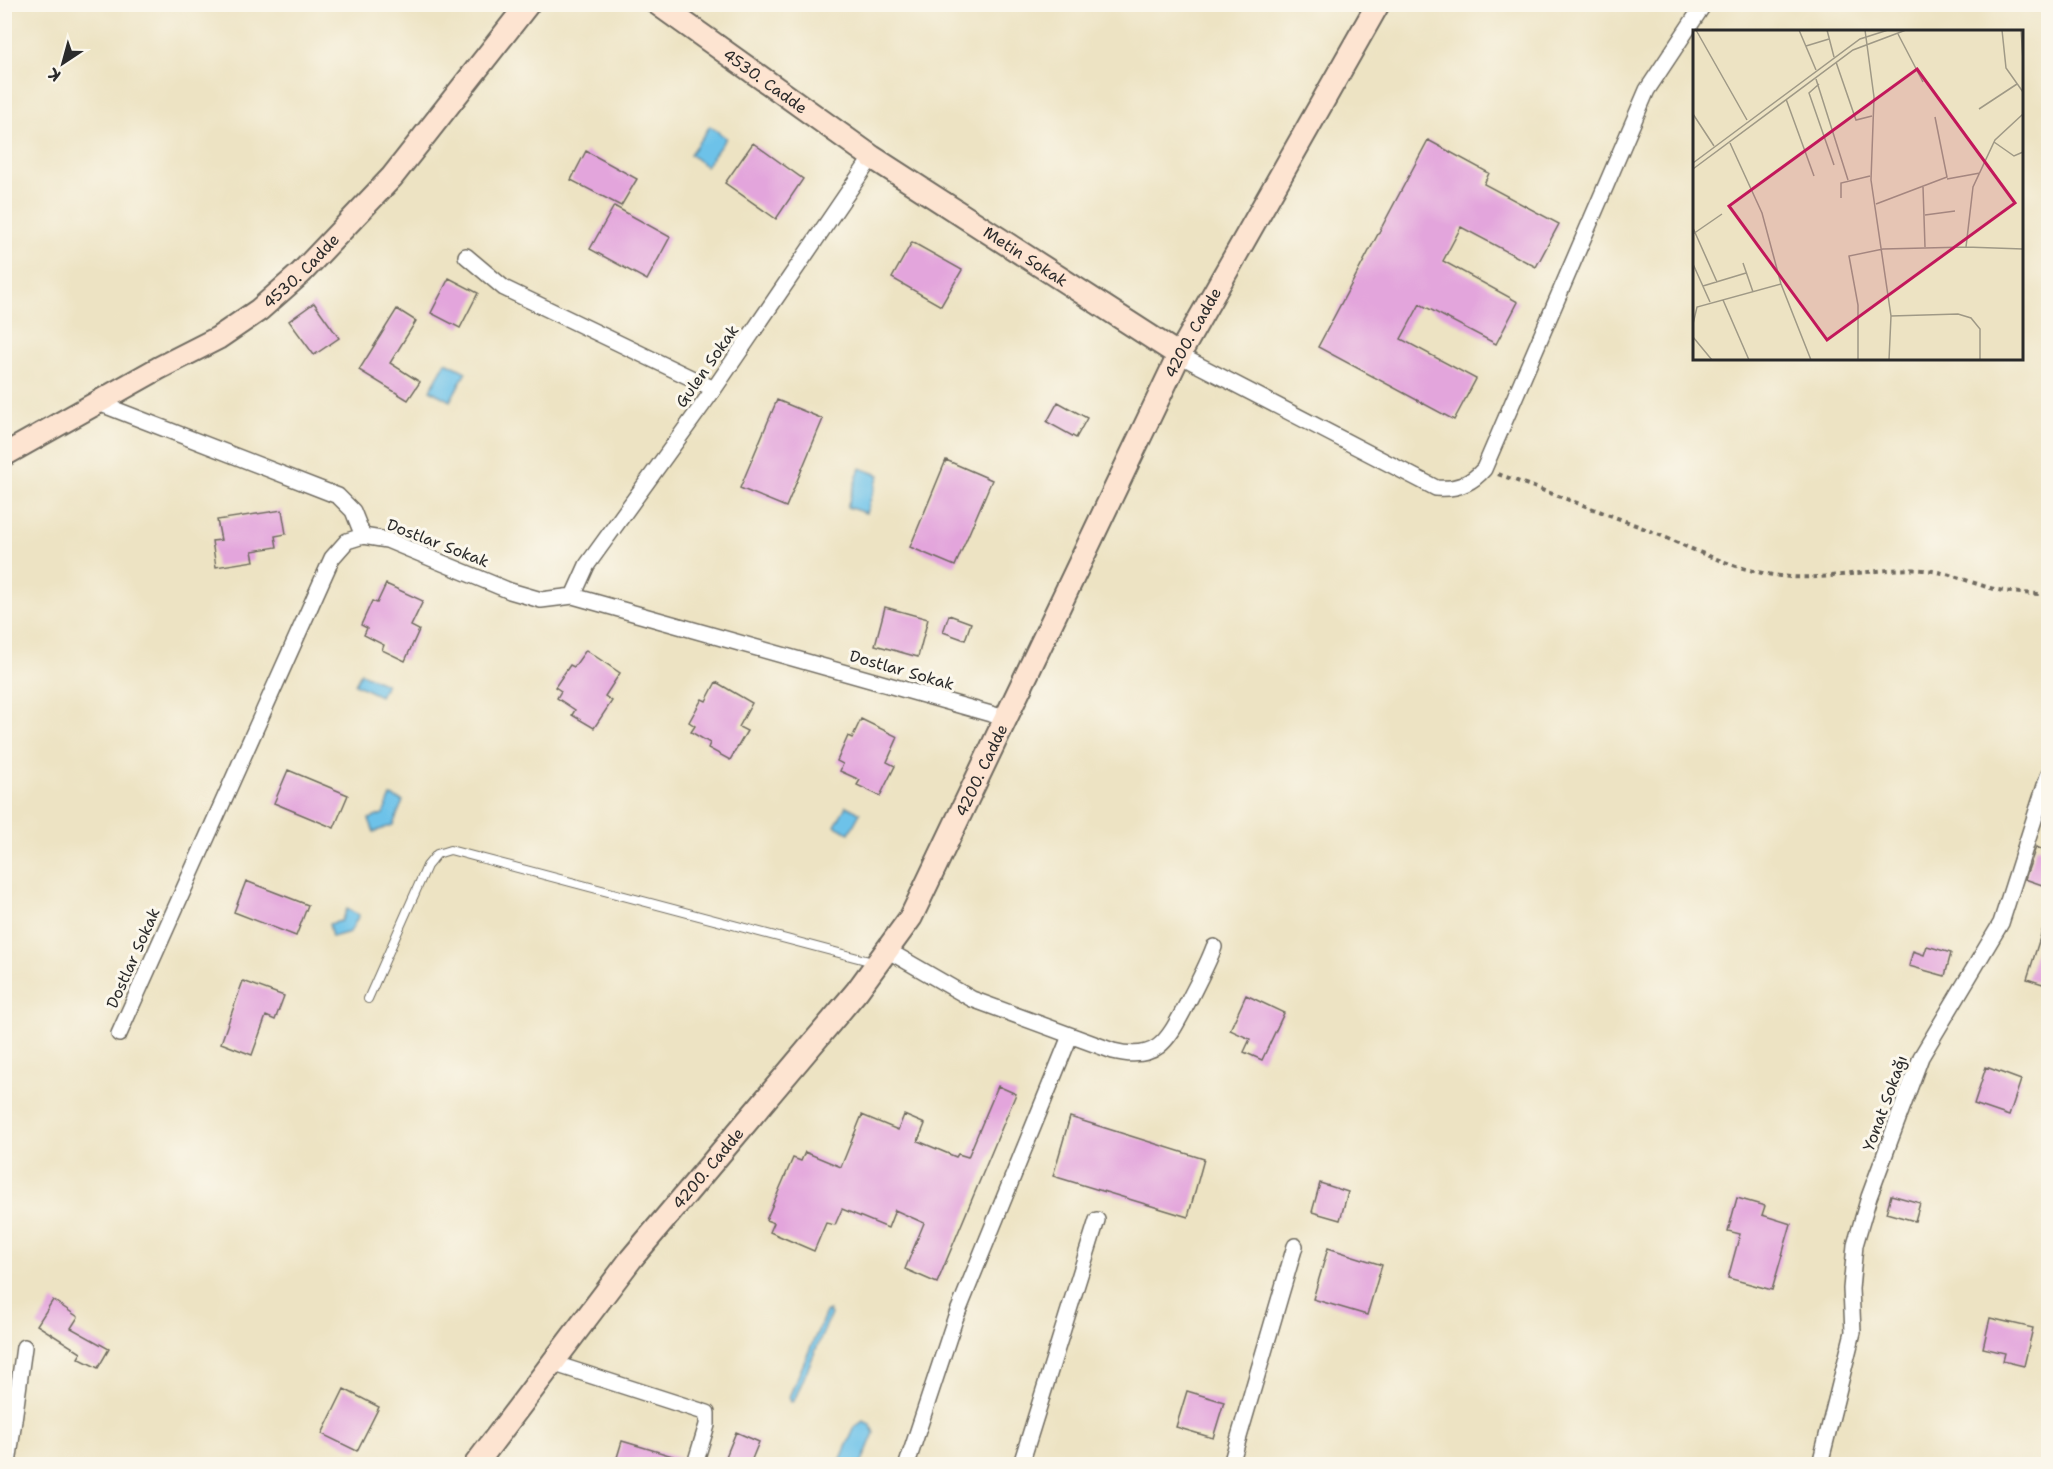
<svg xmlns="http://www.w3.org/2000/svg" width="2053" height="1469" viewBox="0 0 2053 1469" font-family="'Shantell Sans',sans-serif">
<rect width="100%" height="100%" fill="#fbf7ec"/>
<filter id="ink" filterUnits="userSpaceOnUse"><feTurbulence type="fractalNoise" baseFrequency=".0167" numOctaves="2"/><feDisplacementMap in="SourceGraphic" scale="12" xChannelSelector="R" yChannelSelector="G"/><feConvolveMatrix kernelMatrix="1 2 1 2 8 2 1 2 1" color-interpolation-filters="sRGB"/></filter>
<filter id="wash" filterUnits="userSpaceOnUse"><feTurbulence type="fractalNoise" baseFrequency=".008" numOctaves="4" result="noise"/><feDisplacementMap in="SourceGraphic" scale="24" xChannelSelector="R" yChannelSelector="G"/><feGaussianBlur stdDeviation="1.35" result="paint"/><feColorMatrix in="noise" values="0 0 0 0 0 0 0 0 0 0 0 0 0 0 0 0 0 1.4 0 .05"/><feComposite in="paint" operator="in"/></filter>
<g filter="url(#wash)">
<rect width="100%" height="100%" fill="#ede3c3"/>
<path fill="#6dc2e9" stroke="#4c768a" stroke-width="1.5" d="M710,126L726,138L706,166L690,154Z
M446,362L466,372L450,401L430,390Z
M860,468L879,475L866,513L847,507Z
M361,673L386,684L380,696L355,684Z
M391,796L403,801L393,825L374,832L369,819L383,814Z
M846,806L860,813L849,833L835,826Z
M347,909L359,915L350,932L332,937L329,924L341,921Z
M829,1311L831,1314L794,1401L791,1402L789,1397L826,1312Z
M863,1421L870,1424L874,1433L861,1464L839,1463L855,1427Z"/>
<g id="blocks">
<path fill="#e3a5dc" d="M1428,140L1489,173L1484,184L1559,224L1536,267L1461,227L1443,261L1518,302L1496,344L1420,304L1401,339L1476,379L1454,420L1318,347Z
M753,143L803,179L776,219L725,183Z
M586,151L637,179L621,206L571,180Z
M614,206L670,237L647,280L590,249Z
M912,242L962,270L941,306L892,278Z
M449,278L478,293L460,328L431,313Z
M314,303L339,338L314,355L289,321Z
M397,309L416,321L390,363L420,382L408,400L359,370Z
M777,400L823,419L786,507L740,488Z
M1058,402L1087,418L1076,438L1047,422Z
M946,460L992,480L955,566L910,547Z
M282,510L286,534L275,536L277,547L252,551L254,561L216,567L212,541L221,540L217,520Z
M386,584L423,601L411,626L419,630L405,661L382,650L384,645L364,635L367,628L361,625L372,601L377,603Z
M885,607L928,619L918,657L875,645Z
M949,615L971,623L965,640L943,632Z
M586,650L620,673L605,696L612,701L594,728L572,715L575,710L557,698L561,691L555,687L570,665L574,667Z
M716,682L752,703L739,727L747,731L730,760L708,748L710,743L691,732L695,726L689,722L702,699L706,701Z
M861,719L898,737L887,762L895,766L880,796L857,785L860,780L840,771L843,764L837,761L848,736L852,738Z
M288,770L348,795L334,828L274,803Z
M2036,847L2049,852V877L2045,886L2025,879Z
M246,881L308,905L296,936L234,912Z
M2045,922L2049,923V986L2027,979Z
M1927,946L1951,953L1945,976L1909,966L1913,951L1924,955Z
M243,981L284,996L275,1020L266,1016L252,1055L221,1043Z
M1246,995L1284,1013L1262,1060L1244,1052L1250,1039L1230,1030Z
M1986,1067L2021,1080L2009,1116L1974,1104Z
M998,1086L1016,1094L937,1283L905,1269L924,1223L895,1210L888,1228L842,1209L835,1225L826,1223L814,1251L770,1232L774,1223L766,1220L793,1158L801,1161L805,1152L841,1167L862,1115L898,1130L904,1115L925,1124L918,1141L956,1157L958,1154L968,1157Z
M1070,1117L1204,1159L1188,1217L1053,1176Z
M1320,1183L1348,1192L1340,1220L1312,1212Z
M1891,1195L1920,1203L1915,1221L1886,1213Z
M1737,1198L1765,1206L1762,1215L1791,1224L1772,1290L1728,1278L1740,1234L1728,1231Z
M1328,1248L1382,1265L1367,1315L1313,1299Z
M53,1300L78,1317L71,1328L109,1349L98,1368L78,1358L81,1353L37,1325Z
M1990,1318L2033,1328L2024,1366L2003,1361L2005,1353L1983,1348Z
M344,1389L379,1407L357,1451L322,1434Z
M1187,1391L1224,1402L1213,1438L1176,1427Z
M736,1432L759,1442L750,1464H723Z
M622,1441L686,1460L685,1464H615Z"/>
</g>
</g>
<g filter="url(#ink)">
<use href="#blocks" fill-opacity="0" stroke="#6f6b60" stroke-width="1.5"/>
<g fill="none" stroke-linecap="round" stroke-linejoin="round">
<g stroke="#6f6b60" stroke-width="10">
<path id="lane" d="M368,999L427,866L437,854L450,850L873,962"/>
</g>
<g stroke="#6f6b60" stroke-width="18">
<path id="street" d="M466,256L504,288L714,389
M1179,355L1436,488C1456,490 1471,484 1484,469L1647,90L1704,4
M96,402L338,496L353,511L363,536
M573,596L587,565L714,389L872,157
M887,950L972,999L1113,1051C1160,1063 1169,1037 1188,1002C1197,984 1207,966 1214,947
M119,1034L332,558L347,541L363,536L387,540L510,591L541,600L573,596L1005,718
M552,1363L707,1413V1425L695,1464
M8,1464L24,1347
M907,1464L955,1319L1070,1036
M1021,1464L1097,1220
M1231,1464L1295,1246
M1820,1464L1853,1332L1851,1289L1855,1245L1869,1197L1921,1057L2001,923L2048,776"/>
</g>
<g stroke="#6f6b60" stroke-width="26">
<g id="secondary">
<path id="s1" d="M658,4L872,157L1179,355"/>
<path id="s2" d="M4,455L159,368L218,338L259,310L301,273L392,177L528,4"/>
<path id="s3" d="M476,1464L631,1259L857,991L911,917L1179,355L1378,4"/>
</g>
</g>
<path stroke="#6f6b60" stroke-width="4" stroke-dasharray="4.5 4.5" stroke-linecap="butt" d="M1498,474C1547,492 1595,509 1643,528C1687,546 1732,570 1780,576C1828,582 1876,566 1924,570C1949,572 1971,583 1994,589C2012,593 2030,594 2048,594"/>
<use href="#lane" stroke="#fff" stroke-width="8"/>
<use href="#street" stroke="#fff" stroke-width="15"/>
<use href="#secondary" stroke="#fde4d1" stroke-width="22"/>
</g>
</g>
<g text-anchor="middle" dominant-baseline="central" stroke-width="6" stroke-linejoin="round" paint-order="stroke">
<g font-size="16" fill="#2b2b2b" stroke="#fbf7ec">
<text stroke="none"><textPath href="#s1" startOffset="132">4530. Cadde</textPath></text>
<text stroke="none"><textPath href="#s1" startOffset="446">Metin Sokak</textPath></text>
<text stroke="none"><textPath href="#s2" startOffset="351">4530. Cadde</textPath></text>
<text stroke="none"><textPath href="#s3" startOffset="1348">4200. Cadde</textPath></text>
<text transform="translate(707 366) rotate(-55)">Gulen Sokak</text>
<text transform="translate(438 543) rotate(21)">Dostlar Sokak</text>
<text transform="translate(902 670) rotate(16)">Dostlar Sokak</text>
<text stroke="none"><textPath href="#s3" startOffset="862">4200. Cadde</textPath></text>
<text transform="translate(133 958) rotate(-66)">Dostlar Sokak</text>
<text transform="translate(1885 1103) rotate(-70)">Yonat Sokağı</text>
<text stroke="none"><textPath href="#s3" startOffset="376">4200. Cadde</textPath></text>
</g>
</g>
<g transform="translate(1693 30)">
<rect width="330" height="330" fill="#ede3c3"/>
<path fill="none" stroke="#9f9986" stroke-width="1.5" d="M3,0L54,90M106,0L123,40M134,0L141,27M172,0L181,67L178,150L198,286L196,330M309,0L313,38L330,62M328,0L330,30M205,4L230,52M113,16L136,9M143,32L163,90L179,86M123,49L155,150M126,54L116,63L141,135M93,69L121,146M286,79L324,54M0,84L21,116M301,112L321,126L330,122M37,113L69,183L88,254L118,330M0,133L167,9L195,0M0,139L160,20L213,0M254,149L287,143M230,157L232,217M148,168V153L177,146M183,174L254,147L242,87M232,185L262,181M0,198L24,252M0,204L29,184M273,217L330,219M50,233L60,262M0,234L17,272M10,256L53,243M30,270L56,330M198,286L265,284L278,288L287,299V330M0,294L4,277L88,254M0,307L19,330M165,330V275L156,226L190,219L273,217L280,157L302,110L330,84"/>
<path fill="#c2185b" fill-opacity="0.15" stroke="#c2185b" stroke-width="3" d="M224,39L322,173L134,310L36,176Z"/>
<rect width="330" height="330" fill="none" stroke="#2b2b2b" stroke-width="3"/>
</g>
<rect width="2053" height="1469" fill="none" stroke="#fbf7ec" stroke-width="24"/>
<g transform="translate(63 63) rotate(216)" stroke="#fbf7ec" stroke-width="4.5" paint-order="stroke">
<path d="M0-4.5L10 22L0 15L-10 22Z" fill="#2b2b2b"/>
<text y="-9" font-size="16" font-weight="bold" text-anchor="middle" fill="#2b2b2b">K</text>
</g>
</svg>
